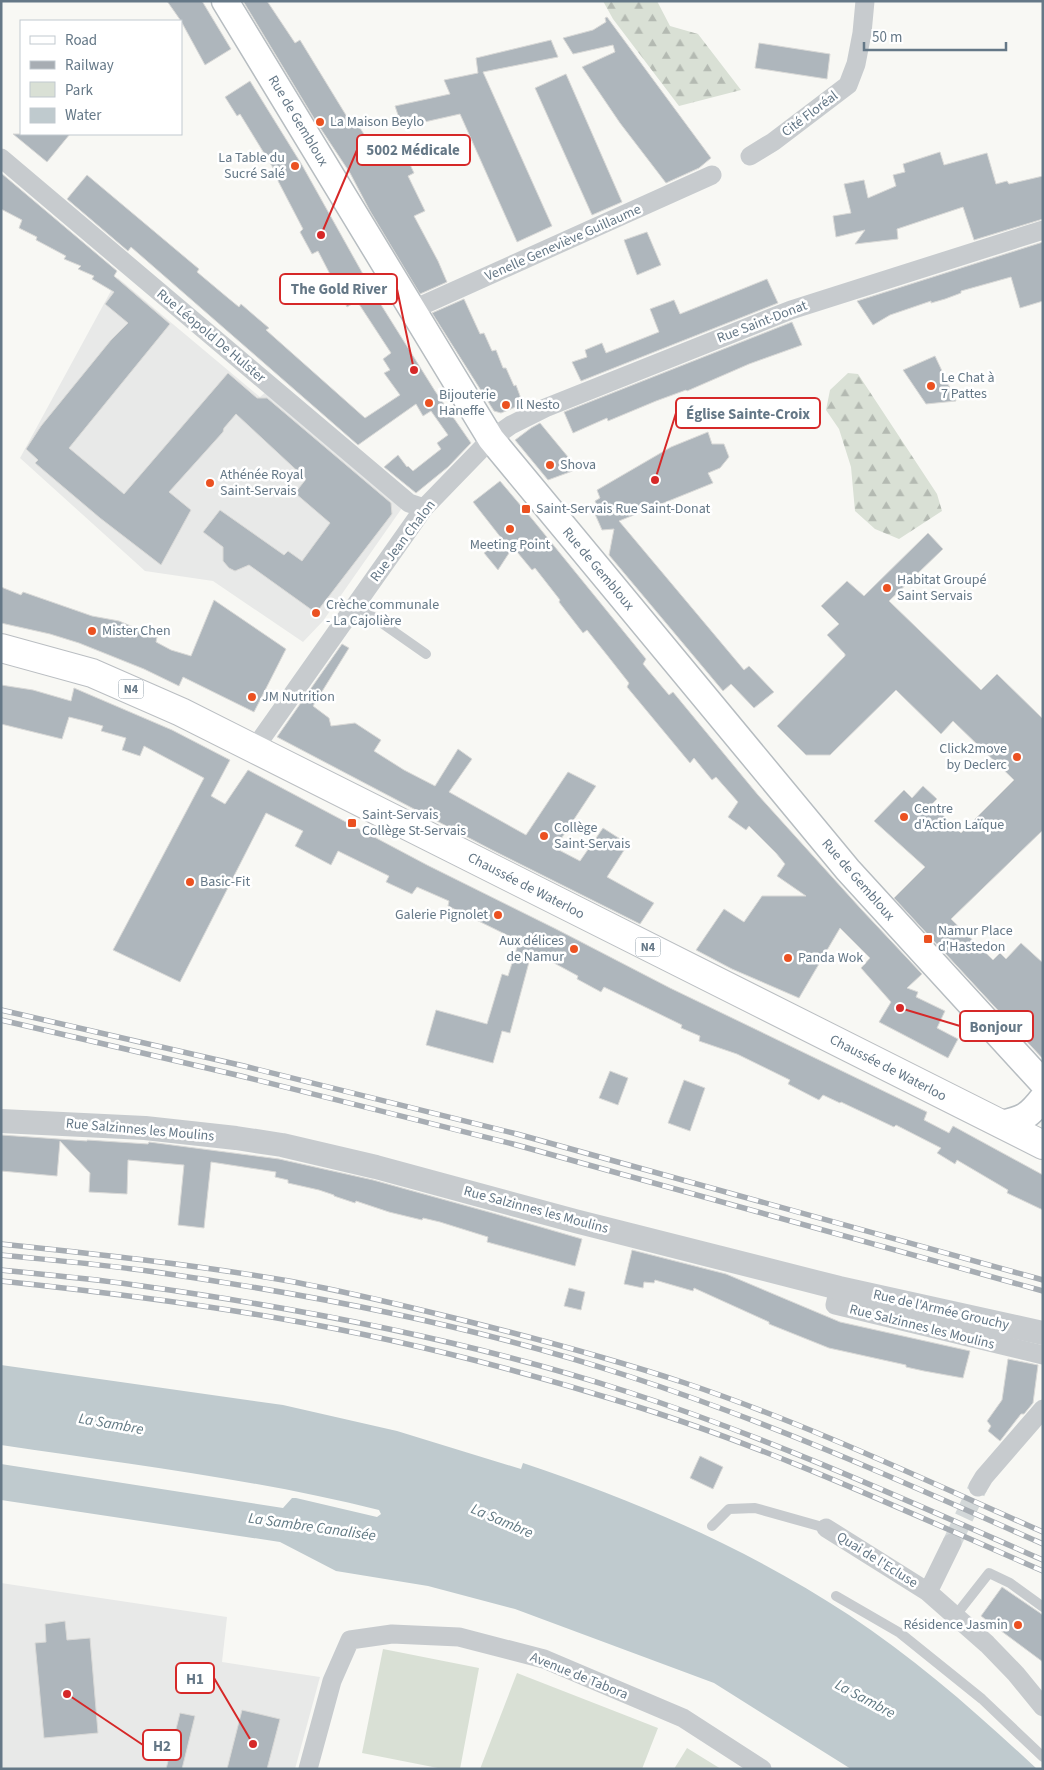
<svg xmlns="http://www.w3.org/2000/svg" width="1044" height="1770" viewBox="0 0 1044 1770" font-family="'Source Sans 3',sans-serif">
<defs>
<pattern id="forest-firs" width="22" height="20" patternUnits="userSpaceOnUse" patternTransform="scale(1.25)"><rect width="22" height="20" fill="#d9e0d5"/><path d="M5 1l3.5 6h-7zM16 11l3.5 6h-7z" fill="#b4bab2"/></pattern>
</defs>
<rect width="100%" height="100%" fill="#f8f8f4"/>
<path fill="#e8e9e8" d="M118,278L260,397L267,391L402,508L323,621L303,642L213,581L145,571L20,458Z
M1,1583L227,1617L222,1662L320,1677L295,1769H1Z"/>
<path fill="#d9e0d5" d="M383,1649L479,1668L460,1769H443L362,1753Z
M517,1673L658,1728L642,1769H480Z
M687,1748L721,1769H674Z"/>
<path fill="url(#forest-firs)" d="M603,1H657L670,26L698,34L741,90L679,106L613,19Z
M848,373L858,374L937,494L942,511L899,539L875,529L855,511L851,467L839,429L826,410L830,390Z"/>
<path fill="#bfcace" d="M1,1365L283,1405L397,1431L521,1469L523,1463C637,1501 749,1549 849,1615C917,1660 978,1714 1037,1769H851L714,1683L515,1609L428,1586L336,1571L280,1542L1,1500V1464L283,1508L292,1498H296L377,1517L381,1514L379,1510C255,1479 127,1464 1,1445Z"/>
<path fill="#aeb6bc" stroke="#d9d9d7" d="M167,1H202L231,49L205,65L181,21Z
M243,1H267L295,43L300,40L352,125L357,123L375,152L399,141L414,173L408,176L425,211L414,216L438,261L447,282L420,294L370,211L350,173L315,120Z
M607,17L711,158L699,168L666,183L620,123L582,67L615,52L613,45L573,54L563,38L593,30L606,22L605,18Z
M551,40L558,57L483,72L552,226L517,242L460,114L402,127L395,106L450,94L444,80L478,73L476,58Z
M759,43L830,54L827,79L755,68Z
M566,74L622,202L592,215L535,88Z
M250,81L302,165L373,292L435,391L471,443L448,467L416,493L384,467L398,455L407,467L408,466L413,471L441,449L437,443L448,435L431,411L423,416L416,404L358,445L131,247L128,251L67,199L87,175L193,264L199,269L197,272L228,298L239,307L241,304L256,317L269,328L266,330L365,418L400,395L384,373L390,370L383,359L391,353L357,301L347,307L318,251L312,254L300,232L303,229L277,179L278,176L240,114L237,116L225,97Z
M13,134H70L47,162Z
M940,152L944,165L987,153L996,184L1007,181L1009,184L1043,176V219L974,240L963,207L897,229L898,239L855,244L865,230L836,237L833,216L851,213L844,184L864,180L868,198L896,186L893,175L905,172L903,164Z
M1,173L117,271L114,276L170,324L69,448L124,494L228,373L257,398H267L391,503L392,514L316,613L249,565L235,571L229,568L223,561V547L203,532L220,510L284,555L288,551L302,561L330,523L295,493L306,479L236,414L224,428L223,432L169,492L191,510L161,565L100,518L35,463L38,460L26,449L41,426L111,340L128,323L105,304L114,292L92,279L94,276L78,269L81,266L64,259L66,256L36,240L37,237L19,228L22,220L1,209Z
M647,232L661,265L637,275L624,240Z
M1043,242V301L1020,308L1011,277L961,291V293L945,299L931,303V301L890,315L873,325L857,301Z
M767,279L778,303L581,381L572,362L587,357L585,350L602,343L606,353L659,332L650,309L674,300L680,314Z
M464,299L480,334L484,333L492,351L496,350L503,368H506L514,386L516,385L523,404L501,413L494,411L432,313Z
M792,322L802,345L749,364L687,391L686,390L656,401L608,421L607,418L573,433L564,412Z
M935,356L956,401L926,404L903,370Z
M540,423L554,440L578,469L548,480L515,440L531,428Z
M708,432L712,444H724L729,457L720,468L708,473L713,483L619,521L744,670L749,666L774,692L754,708L731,684L723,691L609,555L614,529L602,530L595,514L599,511L595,501L600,498L597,490L671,447Z
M500,481L533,520L646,659L643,664L669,695L673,692L758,795L861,909L922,974L907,988L918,992L916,997L945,1011L937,1028L958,1039L948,1058L879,1022L891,1002L861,968L870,958L840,928L799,998L732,969L696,950L724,909L744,922L762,896H806L777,876L785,864L776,853L749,826L746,830L728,817L738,802L716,777L712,780L694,758L690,763L627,687L629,683L607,655L587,630L583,633L559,602L560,600L535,568L532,570L513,547L498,570L484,553L502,539L473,502Z
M928,533L943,549L889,601L981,690L997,674L1043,719V830L951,919L993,960L1000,953L1006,959L1021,943L1043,963V1059L894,898L925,867L874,821L904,790L912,798L923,786L937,799L932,804L961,833L1014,780L953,721L941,734L896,690L830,755H806L777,726L845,656V654L827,635L839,624L821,606L847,581L864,596Z
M1,587L21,595L23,592L92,616L119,621L157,637L156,642L171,650L191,656L214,600L286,649L254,712L183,677L179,686L144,669L79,643L50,634L1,623Z
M342,644L349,648L313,706L329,718L331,726L355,723L381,740L374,751L404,770L435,786L458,749L472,759L449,792L526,835L568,772L596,786L555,848L580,861L603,828L628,844L607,877L654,903L640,924L492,850L277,737Z
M1,685L33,690L71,701L74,688L172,730L230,760L211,796L225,804L248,770L427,865L556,929L670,988L927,1112L924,1120L949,1133L953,1126L1043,1175V1210L1007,1193L1008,1190L957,1160L955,1164L937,1153L941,1148L896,1125L894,1127L841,1102L840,1103L823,1095L819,1100L788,1084L790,1080L737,1054L699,1041L700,1036L681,1028L682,1025L604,987L601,992L577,979L578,976L532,951L510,1033L502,1031L493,1063L426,1045L436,1010L487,1024L502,974L508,976L519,941L448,906L449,901L417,887L412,894L386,882L389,876L338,851L331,865L295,846L303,831L266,813L180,982L113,950L204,778L144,746L140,756L122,750L126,738L101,731L103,726L85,721L69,717L62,739L1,724Z
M610,1071L628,1078L618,1105L599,1098Z
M684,1080L705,1088L690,1131L668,1123Z
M1,1135L87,1141V1140L148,1144L149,1142L279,1159L373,1180L496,1214L582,1239L575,1266L487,1242L488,1237L440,1222L423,1218L422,1220L389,1212L356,1201L355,1203L334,1196V1195L319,1190L288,1183V1180L275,1177L276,1172L211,1162L204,1228L178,1225L184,1165L128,1160L127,1194L89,1192L90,1173L60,1141L57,1176L1,1171Z
M632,1250L726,1274L840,1322L970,1351L963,1378L924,1371L906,1367V1365L829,1348L769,1324V1322L694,1288L693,1291L655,1280L654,1283L644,1282L643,1288L624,1284Z
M569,1288L585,1292L581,1310L564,1306Z
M1008,1359L1038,1365L1033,1403L1024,1414H1021L1000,1441L988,1431L991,1426L987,1421L1002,1400Z
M700,1456L723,1467L713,1489L690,1478Z
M1002,1587L1043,1615V1662L981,1616Z
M65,1621L67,1640L90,1638L98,1733L44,1738L35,1643L46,1642L45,1624Z
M242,1710L280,1719L267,1769H227Z
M180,1713L195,1716L182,1769H166Z"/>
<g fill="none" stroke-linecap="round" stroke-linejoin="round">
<path stroke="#d3d8d9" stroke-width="19" stroke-dasharray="19 9" stroke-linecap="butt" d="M952,1543L978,1487"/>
<g stroke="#b7bdc1" stroke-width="29">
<path id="secondary" d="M225,1L491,439L848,870L1043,1083
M1001,1124C1024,1119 1029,1116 1043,1098"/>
</g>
<g stroke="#babec2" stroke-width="30">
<path id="primary" d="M1,648L92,673L181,712L1043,1145"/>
</g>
<path stroke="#c7cbce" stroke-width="10" d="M356,605L426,654
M712,1526L729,1509L755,1508L826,1528
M836,1596L900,1633L982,1699L1043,1757
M956,1615L989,1573L1010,1583L1043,1607"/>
<path stroke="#c7cbce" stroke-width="19" d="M750,156L773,142L848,85L856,64L862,33L865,1
M1,158L409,503L424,508
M414,309L712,175
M254,749L424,508L491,439L511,425L545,408L791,310L1043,230
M839,1288L835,1305L1043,1355
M978,1487L984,1477L1043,1409
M826,1528L928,1592L987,1644L1016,1674L1043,1707
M928,1592L952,1543
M308,1769L332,1681L350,1640L392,1634L459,1637L544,1659L683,1718L762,1769"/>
<path stroke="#c7cbce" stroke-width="24" d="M1,1121L145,1128L236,1138L282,1145L376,1167L575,1221L839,1288L1043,1333"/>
<use href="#secondary" stroke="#fff" stroke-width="26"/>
<use href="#primary" stroke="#fff" stroke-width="28"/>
<g stroke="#a7adb3" stroke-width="5.5">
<path id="rail" d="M1,1010L244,1066L517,1134L1043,1280
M1,1020L241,1076L513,1144L1043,1291
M1,1244C96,1254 189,1264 283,1280C340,1290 397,1304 454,1318C531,1337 609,1358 685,1383C807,1424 925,1480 1043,1532
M1,1255C50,1260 99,1264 148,1271C310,1294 472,1325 628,1376C770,1422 906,1483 1043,1544
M1,1270C48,1275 96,1279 142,1286C305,1309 471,1341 628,1392C770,1438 906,1500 1043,1560
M1,1281C94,1291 186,1302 277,1318C394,1338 509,1367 622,1402C767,1446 905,1511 1043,1571"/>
</g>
<use href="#rail" stroke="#fff" stroke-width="4" stroke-dasharray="11" stroke-linecap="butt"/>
</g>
<g fill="#eb5121" stroke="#fff" stroke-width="2">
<circle cx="320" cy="122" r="5"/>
<circle cx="295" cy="166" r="5"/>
<circle cx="931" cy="386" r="5"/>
<circle cx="429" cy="403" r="5"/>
<circle cx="506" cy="405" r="5"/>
<circle cx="550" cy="465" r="5"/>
<circle cx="210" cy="483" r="5"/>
<rect x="521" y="504" width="10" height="10" rx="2.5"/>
<circle cx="510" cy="529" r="5"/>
<circle cx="887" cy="588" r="5"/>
<circle cx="316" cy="613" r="5"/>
<circle cx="92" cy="631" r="5"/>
<circle cx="252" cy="697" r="5"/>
<circle cx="1017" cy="757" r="5"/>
<circle cx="904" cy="817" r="5"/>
<rect x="347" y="818" width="10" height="10" rx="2.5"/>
<circle cx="544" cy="836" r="5"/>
<circle cx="190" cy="882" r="5"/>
<circle cx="498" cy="915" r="5"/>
<rect x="923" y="934" width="10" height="10" rx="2.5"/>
<circle cx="574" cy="949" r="5"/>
<circle cx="788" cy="958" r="5"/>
<circle cx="1018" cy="1625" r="5"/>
</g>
<g text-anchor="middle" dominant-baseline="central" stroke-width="5" stroke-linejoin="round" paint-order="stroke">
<g fill="#fff" stroke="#93a0ab" stroke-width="1">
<rect x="118.5" y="679.5" width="25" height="19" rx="4"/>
<rect x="635.5" y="937.5" width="25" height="19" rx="4"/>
</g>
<g font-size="12" font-weight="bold" fill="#657887">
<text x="131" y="689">N4</text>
<text x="648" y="947">N4</text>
</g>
<g font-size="14" fill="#657887" stroke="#fff">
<text transform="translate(810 114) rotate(-37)">Cité Floréal</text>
<text transform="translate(298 121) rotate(59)">Rue de Gembloux</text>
<text transform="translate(563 243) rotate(-24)">Venelle Geneviève Guillaume</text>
<text transform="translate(762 322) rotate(-21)">Rue Saint-Donat</text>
<text transform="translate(211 336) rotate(40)">Rue Léopold De Hulster</text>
<text transform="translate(403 541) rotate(-53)">Rue Jean Chalon</text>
<text transform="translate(598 569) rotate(50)">Rue de Gembloux</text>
<text transform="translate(858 880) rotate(49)">Rue de Gembloux</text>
<text transform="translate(526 886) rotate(27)">Chaussée de Waterloo</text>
<text transform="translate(888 1068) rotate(27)">Chaussée de Waterloo</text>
<text transform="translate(140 1130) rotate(5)">Rue Salzinnes les Moulins</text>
<text transform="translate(536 1210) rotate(15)">Rue Salzinnes les Moulins</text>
<text transform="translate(941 1310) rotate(13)">Rue de l'Armée Grouchy</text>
<text transform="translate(922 1327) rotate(14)">Rue Salzinnes les Moulins</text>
<text transform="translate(877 1560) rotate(32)">Quai de l'Ecluse</text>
<text transform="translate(579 1676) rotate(22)">Avenue de Tabora</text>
</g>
<g font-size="14" fill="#657887" stroke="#fff" text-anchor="start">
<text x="330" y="122">La Maison Beylo</text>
<text x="285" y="158" text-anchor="end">La Table du<tspan x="285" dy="16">Sucré Salé</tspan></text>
<text x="941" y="378">Le Chat à<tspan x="941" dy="16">7 Pattes</tspan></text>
<text x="439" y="395">Bijouterie<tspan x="439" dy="16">Haneffe</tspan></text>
<text x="516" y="405">Il Nesto</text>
<text x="560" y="465">Shova</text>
<text x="220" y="475">Athénée Royal<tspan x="220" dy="16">Saint-Servais</tspan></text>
<text x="536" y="509">Saint-Servais Rue Saint-Donat</text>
<text x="510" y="545" text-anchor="middle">Meeting Point</text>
<text x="897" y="580">Habitat Groupé<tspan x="897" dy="16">Saint Servais</tspan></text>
<text x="326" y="605">Crèche communale<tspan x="326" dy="16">- La Cajolière</tspan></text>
<text x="102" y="631">Mister Chen</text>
<text x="262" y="697">JM Nutrition</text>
<text x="1007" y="749" text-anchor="end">Click2move<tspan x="1007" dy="16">by Declerc</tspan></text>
<text x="914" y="809">Centre<tspan x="914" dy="16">d'Action Laïque</tspan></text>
<text x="362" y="815">Saint-Servais<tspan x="362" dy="16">Collège St-Servais</tspan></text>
<text x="554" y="828">Collège<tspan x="554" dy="16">Saint-Servais</tspan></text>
<text x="200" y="882">Basic-Fit</text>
<text x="488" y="915" text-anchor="end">Galerie Pignolet</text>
<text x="938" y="931">Namur Place<tspan x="938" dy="16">d'Hastedon</tspan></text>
<text x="564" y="941" text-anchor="end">Aux délices<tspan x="564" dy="16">de Namur</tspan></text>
<text x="798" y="958">Panda Wok</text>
<text x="1008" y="1625" text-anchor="end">Résidence Jasmin</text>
</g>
<g font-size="15" font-style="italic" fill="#617983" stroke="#fff">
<text transform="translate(111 1424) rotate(10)">La Sambre</text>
<text transform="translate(502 1521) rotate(23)">La Sambre</text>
<text transform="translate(312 1527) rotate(8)">La Sambre Canalisée</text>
<text transform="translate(865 1699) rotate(28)">La Sambre</text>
</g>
</g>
<path fill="none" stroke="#d62828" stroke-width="2" d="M321 235L357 150M414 370L397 289M655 480L676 413M900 1008L960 1026M253 1744L214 1678M67 1694L143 1745"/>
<g fill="#d62828" stroke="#fff" stroke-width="2">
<circle cx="321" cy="235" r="5"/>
<circle cx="414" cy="370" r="5"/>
<circle cx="655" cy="480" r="5"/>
<circle cx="900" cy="1008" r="5"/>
<circle cx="253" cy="1744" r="5"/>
<circle cx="67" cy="1694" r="5"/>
</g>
<g fill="#fff" stroke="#d62828" stroke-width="2">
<rect x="357" y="135" width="113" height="30" rx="5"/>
<rect x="280" y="274" width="117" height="30" rx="5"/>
<rect x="676" y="398" width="144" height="30" rx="5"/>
<rect x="960" y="1011" width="73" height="30" rx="5"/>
<rect x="176" y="1663" width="38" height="30" rx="5"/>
<rect x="143" y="1730" width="38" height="30" rx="5"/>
</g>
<g font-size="15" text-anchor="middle" font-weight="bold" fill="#657887">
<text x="413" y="155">5002 Médicale</text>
<text x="339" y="294">The Gold River</text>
<text x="748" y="419">Église Sainte-Croix</text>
<text x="996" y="1032">Bonjour</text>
<text x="195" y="1684">H1</text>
<text x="162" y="1751">H2</text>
</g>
<rect width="1044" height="1770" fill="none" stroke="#657887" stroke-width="5"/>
<rect x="20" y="20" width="162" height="115" fill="#ffffff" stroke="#c1c9cf"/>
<rect x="30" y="36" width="25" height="8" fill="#ffffff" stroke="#c1c9cf"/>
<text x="65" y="45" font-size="15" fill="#657887">Road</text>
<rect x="30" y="61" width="25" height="8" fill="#a7adb3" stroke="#c1c9cf"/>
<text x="65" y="70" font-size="15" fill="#657887">Railway</text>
<rect x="30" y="82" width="25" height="15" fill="#d9e0d5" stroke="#c1c9cf"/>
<text x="65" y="95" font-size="15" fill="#657887">Park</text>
<rect x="30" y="108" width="25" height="15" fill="#bfcace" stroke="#c1c9cf"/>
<text x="65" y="120" font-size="15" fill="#657887">Water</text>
<path d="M864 42v8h142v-8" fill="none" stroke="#657887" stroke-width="2.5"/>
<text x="872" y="42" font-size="15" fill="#657887" stroke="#ffffff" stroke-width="4" paint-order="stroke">50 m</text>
</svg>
